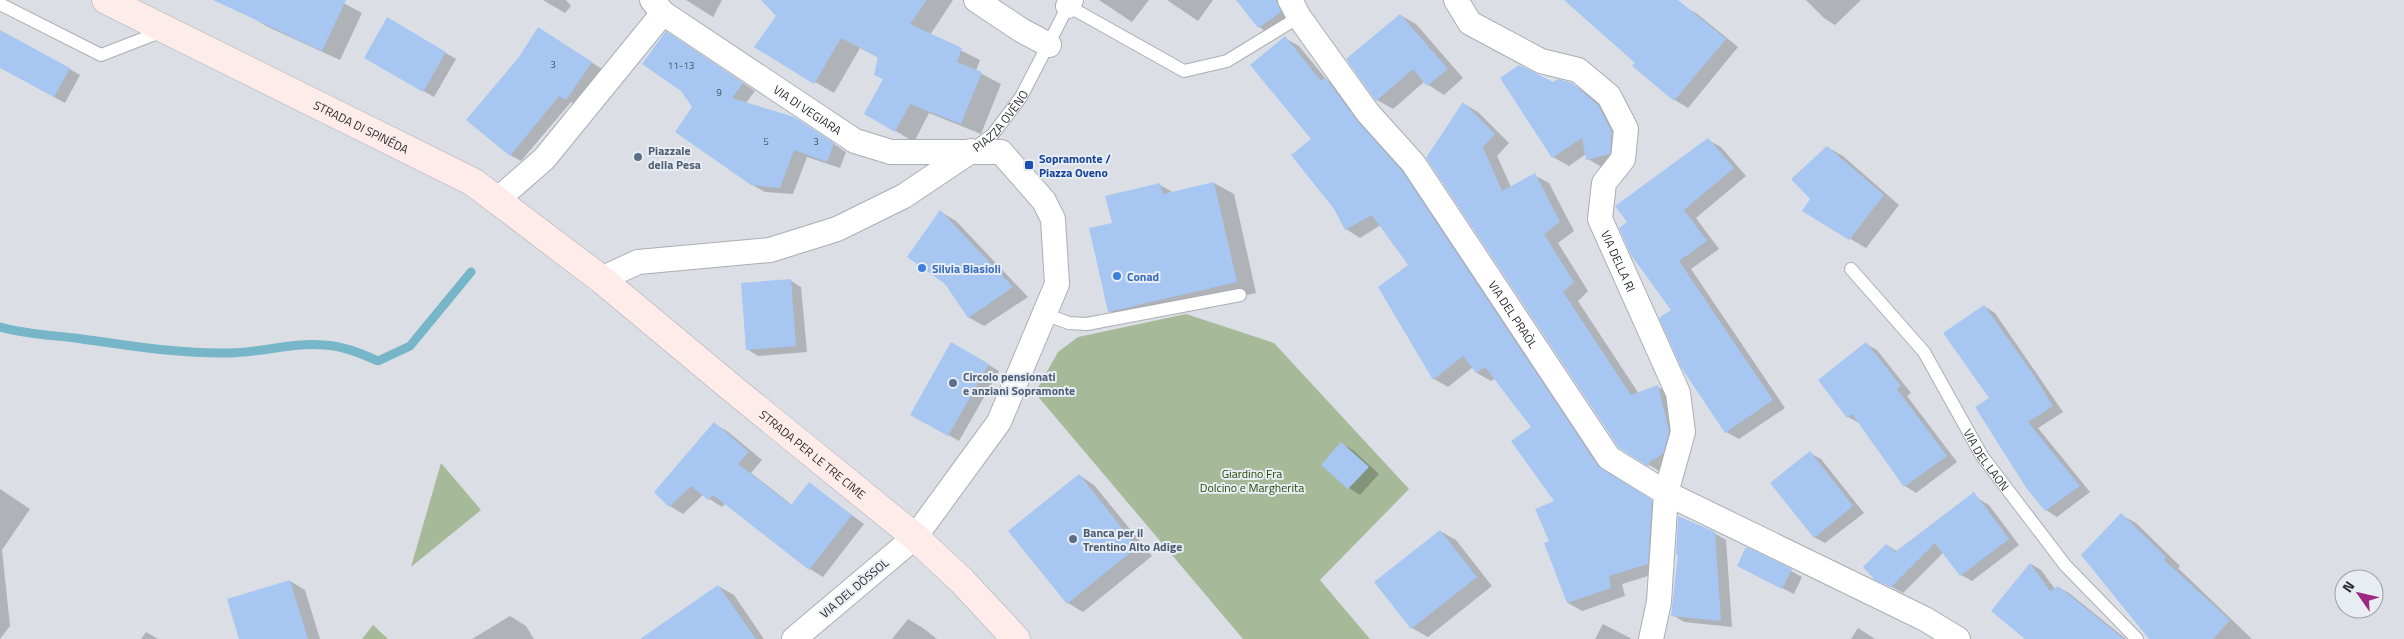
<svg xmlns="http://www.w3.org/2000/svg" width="2404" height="639" viewBox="0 0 2404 639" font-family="'Titillium Web',sans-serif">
<rect width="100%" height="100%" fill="#dbdfe5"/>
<path fill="#a6ba9a" d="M1186,314L1274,343L1409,489L1320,580L1370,639H1243L1035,393L1058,352L1078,337Z
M441,463L481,510L411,567Z
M373,625L388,639H362Z"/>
<path fill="#0003" d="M226,0H338L362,13L340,60L266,26Z
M543,0H566L571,6L565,13Z
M686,0H722L713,17Z
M763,0H953L930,35L980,60L976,71L1001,84L981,134L929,113L914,142L866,113L884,79L879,58L860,48L834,93L755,47L778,16Z
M1099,0H1149L1132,22Z
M1167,0H1213L1198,21Z
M1237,0H1292L1293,19L1271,35L1259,27Z
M1566,0H1672L1696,13L1738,47L1688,108L1675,100L1634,66L1636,63Z
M1806,0H1861L1835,25L1824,18Z
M1400,15L1416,24L1463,78L1444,95L1424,82L1393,109L1377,100Z
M388,19L456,59L434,97L366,58Z
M550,35L602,69L578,106L571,102L521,161L510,155Z
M1285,38L1299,46L1326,79L1340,87L1416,181L1612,475L1665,510L1661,572L1622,584L1625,596L1582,611L1568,603L1546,544L1550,542L1556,501L1532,427L1495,378L1491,381L1477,373L1473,367L1448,387L1434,379L1380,287L1410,265L1381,225L1360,238L1346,229L1335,209L1312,139Z
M679,40L755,91L746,103L807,126L846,152L840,168L807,157L793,194L765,192L751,184L693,107Z
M0,45L70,69L80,75L65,103L0,67Z
M1553,83L1571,84L1588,93L1614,115L1627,142L1603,168L1588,159L1586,154L1569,166L1553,157Z
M1464,104L1478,112L1509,143L1497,156L1511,187L1534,175L1549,183L1574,231L1558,243L1588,291L1578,301L1639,394L1658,387L1673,395L1684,440L1664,474L1620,447L1428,158Z
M1708,140L1721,147L1746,176L1696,218L1719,249L1691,269L1785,408L1739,439L1726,432L1673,311L1632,255Z
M1827,147L1843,156L1899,205L1866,248L1803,211L1811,199Z
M1214,183L1234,194L1256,293L1129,322L1109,311L1113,224L1160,185L1174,193Z
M941,212L956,221L1028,297L984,326L968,317Z
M790,280L801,287L807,352L758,356L747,349Z
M1984,306L1995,313L2063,412L2038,428L2090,492L2057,517L2046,510L2028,488L1990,398Z
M952,344L999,371L959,441L912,414Z
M1866,344L1877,350L1911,393L1907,396L1957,462L1916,493L1905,486L1859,423L1848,417Z
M714,424L727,431L762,460L751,473L792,505L809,484L864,524L823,577L810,569L726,503L722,507L703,495L683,514L670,506Z
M1342,444L1353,450L1379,474L1360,495L1349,488L1323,465Z
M1810,453L1821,459L1864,513L1825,543L1814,537Z
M1079,475L1094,485L1152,556L1083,612L1068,603Z
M0,489L30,509L2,550L10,626L0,639Z
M1977,498L1989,505L2019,545L1972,581L1961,575L1944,552L1903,593L1888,585L1887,545L1898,552Z
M2121,515L2136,523L2180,566L2178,568L2252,639H2151Z
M1440,531L1456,540L1492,586L1428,637L1412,628L1376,582Z
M1714,533L1726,540L1732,627L1684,622L1673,615L1679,556L1677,554Z
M2031,564L2041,570L2055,589L2058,587L2069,593L2126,639H2027Z
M1791,571L1802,577L1794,594L1750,572Z
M290,581L305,590L320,639H240Z
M718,586L734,595L764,639H643Z
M510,616L526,626L534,639H472Z
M908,619L923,628L937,639H892Z
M1603,624L1632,639H1595Z
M1858,628L1869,635L1875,639H1851Z
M146,632L158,639H141Z"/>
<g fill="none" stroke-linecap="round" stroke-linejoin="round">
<path stroke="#76b6c8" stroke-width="9" d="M0,327C25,334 49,335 75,338C127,345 176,354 229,353C261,353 292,342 324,345C343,346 360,353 378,361L410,346L471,272"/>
</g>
<path fill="#a7c7f2" d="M213,0H346L322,51Z
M761,0H927L910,24L962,48L957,62L982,72L961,124L910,104L895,132L864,114L883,79L874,75L878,57L841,38L814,84L754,47L776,16Z
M1236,0H1276L1281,12L1258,28Z
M1564,0H1678L1726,39L1674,101L1632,66L1635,63Z
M1400,14L1448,69L1427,86L1413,69L1376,101L1346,59Z
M387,17L446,52L423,92L364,58Z
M538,27L592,62L566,100L559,96L510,156L466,120L519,57Z
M0,30L70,68L54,97L0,68Z
M666,31L743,83L732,98L794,117L834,143L827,162L794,150L780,188L751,185L675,132L692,107L681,91L642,64Z
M1285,36L1321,81L1325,77L1358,122L1402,171L1598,466L1652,500L1648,564L1609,576L1611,588L1567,603L1544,543L1549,541L1535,509L1554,501L1511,441L1531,427L1485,367L1476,373L1463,356L1433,380L1378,287L1408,265L1372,215L1345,230L1334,209L1291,155L1311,139L1250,65Z
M1519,65L1553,82L1558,79L1572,83L1598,105L1612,132L1610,154L1586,160L1582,138L1552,158L1500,78Z
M1463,102L1495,134L1483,147L1502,191L1535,173L1560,222L1544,234L1574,282L1563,292L1631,395L1658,385L1669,431L1663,454L1649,462V467L1619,448L1426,158Z
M1708,138L1734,168L1684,210L1707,241L1679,261L1773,400L1725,433L1681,367L1659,318L1671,310L1631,255L1619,228L1627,222L1615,206Z
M1827,146L1884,195L1849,240L1802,211L1810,199L1791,179Z
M1214,182L1237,282L1108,312L1089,228L1112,223L1105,196L1160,183L1163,194Z
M940,210L1013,287L968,318L945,284L907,257Z
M791,279L796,346L746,350L741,283Z
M1984,305L2031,371L2053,406L2028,422L2080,486L2045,511L2027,489L1975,407L1989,398L1943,333Z
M951,342L989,364L948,436L910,415Z
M1866,342L1901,386L1897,389L1947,456L1904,487L1852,414L1847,418L1818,380Z
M714,422L749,452L738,464L791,505L809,482L852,515L809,570L713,495L708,500L691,486L669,507L654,492Z
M1341,442L1369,467L1348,489L1321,465Z
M1810,451L1853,506L1814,538L1770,483Z
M1079,474L1137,547L1067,604L1008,531Z
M1974,492L2009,539L1960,576L1935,543L1891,587L1875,580L1863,567L1886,544L1895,552Z
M2121,513L2166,557L2164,560L2230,620L2213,639H2149L2081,555Z
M1678,516L1715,532L1721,621L1671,616L1678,554L1676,555Z
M1440,530L1477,577L1411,629L1374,582Z
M1746,547L1792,569L1782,589L1737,566Z
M2030,563L2050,591L2058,586L2124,639H2025L1991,611Z
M290,580L308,639H239L227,599Z
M718,585L756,639H640Z"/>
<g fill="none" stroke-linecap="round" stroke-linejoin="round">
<g stroke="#aaaeb4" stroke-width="14">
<g id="lane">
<path d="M0,4L101,55L163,31"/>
<path id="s1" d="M972,150L993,134L1021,97L1068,6L1184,71L1227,61L1299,17"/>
<path id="s2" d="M1851,269L1924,352L1982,456L2065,565L2137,639"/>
<path d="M1044,314L1069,323L1087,324L1240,295"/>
</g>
</g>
<g stroke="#aaaeb4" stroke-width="26">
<g id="street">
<path id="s3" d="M652,0L663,13L855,141L891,152H1001L1044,201L1053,219L1057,284L999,422L915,537L794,639"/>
<path d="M976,0L1021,30L1049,45"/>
<path id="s4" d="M1290,0L1299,17L1368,113L1413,163L1609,458L1666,493L1925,619L1958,639"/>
<path id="s5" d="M1456,0L1470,23L1541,61L1578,70L1609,96L1626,129L1623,159L1604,183L1600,219L1678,393L1683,432L1666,493L1659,602L1651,639"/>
<path d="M1068,6L1071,0"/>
<path d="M497,200L544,159L663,13"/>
<path d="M601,279L638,262L770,250L837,229L904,196L971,151"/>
</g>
</g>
<g stroke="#aaaeb4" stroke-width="29">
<g id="secondary">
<path id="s6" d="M106,0L473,182L601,279L733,389L915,537L962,581L1016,639"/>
</g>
</g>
<use href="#lane" stroke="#fff" stroke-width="12"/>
<use href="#street" stroke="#fff" stroke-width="24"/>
<use href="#secondary" stroke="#feecea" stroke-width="28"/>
</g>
<g fill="#5c6f8a" stroke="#e8edf3" stroke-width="2">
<circle cx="638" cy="157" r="5"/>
<circle cx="953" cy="383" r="5"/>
<circle cx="1073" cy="539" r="5"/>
</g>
<rect fill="#1a4fb4" stroke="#e8edf3" stroke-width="2" x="1024" y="160" width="10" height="10" rx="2.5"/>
<g fill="#3f7fe0" stroke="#e8edf3" stroke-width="2">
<circle cx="922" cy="268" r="5"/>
<circle cx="1117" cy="276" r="5"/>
</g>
<g text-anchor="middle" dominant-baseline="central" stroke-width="4" stroke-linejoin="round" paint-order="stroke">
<g font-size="10" fill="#49535f">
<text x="553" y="64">3</text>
<text x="681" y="65">11-13</text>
<text x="719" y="92">9</text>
<text x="766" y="141">5</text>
<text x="816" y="141">3</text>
</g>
<g font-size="12" fill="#2a2c2e" stroke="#e8edf3">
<text stroke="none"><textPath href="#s3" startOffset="191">VIA DI VEGIARA</textPath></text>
<text stroke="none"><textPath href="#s1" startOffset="41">PIAZZA OVÈNO</textPath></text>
<text stroke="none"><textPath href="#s6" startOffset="285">STRADA DI SPINÉDA</textPath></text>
<text stroke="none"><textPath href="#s5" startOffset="366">VIA DELLA RI</textPath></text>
<text stroke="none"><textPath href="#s4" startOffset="386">VIA DEL PRAÒL</textPath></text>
<text stroke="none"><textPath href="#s6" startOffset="845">STRADA PER LE TRE CIME</textPath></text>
<text stroke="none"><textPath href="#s2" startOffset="235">VIA DEL LAON</textPath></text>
<text transform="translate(854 588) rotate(-40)">VIA DEL DÒSSOL</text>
</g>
<g font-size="12" font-weight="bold" fill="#4e5e75" stroke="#e8edf3" text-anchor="start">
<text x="648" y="150">Piazzale<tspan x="648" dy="14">della Pesa</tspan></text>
<text x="963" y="376">Circolo pensionati<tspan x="963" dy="14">e anziani Sopramonte</tspan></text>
<text x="1083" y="532">Banca per il<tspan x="1083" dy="14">Trentino Alto Adige</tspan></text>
</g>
<g font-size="12" font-weight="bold" fill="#164399" stroke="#e8edf3" text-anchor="start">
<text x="1039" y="158">Sopramonte /<tspan x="1039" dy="14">Piazza Oveno</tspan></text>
</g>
<g font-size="12" font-weight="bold" fill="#366cbe" stroke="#e8edf3" text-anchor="start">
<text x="932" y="268">Silvia Biasioli</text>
<text x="1127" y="276">Conad</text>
</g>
<g font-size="12" fill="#284a06" stroke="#e8edf3">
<text x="1252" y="473">Giardino Fra<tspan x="1252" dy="14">Dolcino e Margherita</tspan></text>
</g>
</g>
<g transform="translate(2359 594) rotate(304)"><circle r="24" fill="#e8edf3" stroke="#9ca0a4"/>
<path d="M0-4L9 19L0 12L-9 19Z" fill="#9e2881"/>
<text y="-8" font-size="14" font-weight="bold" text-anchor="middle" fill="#2a2c2e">N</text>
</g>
</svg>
